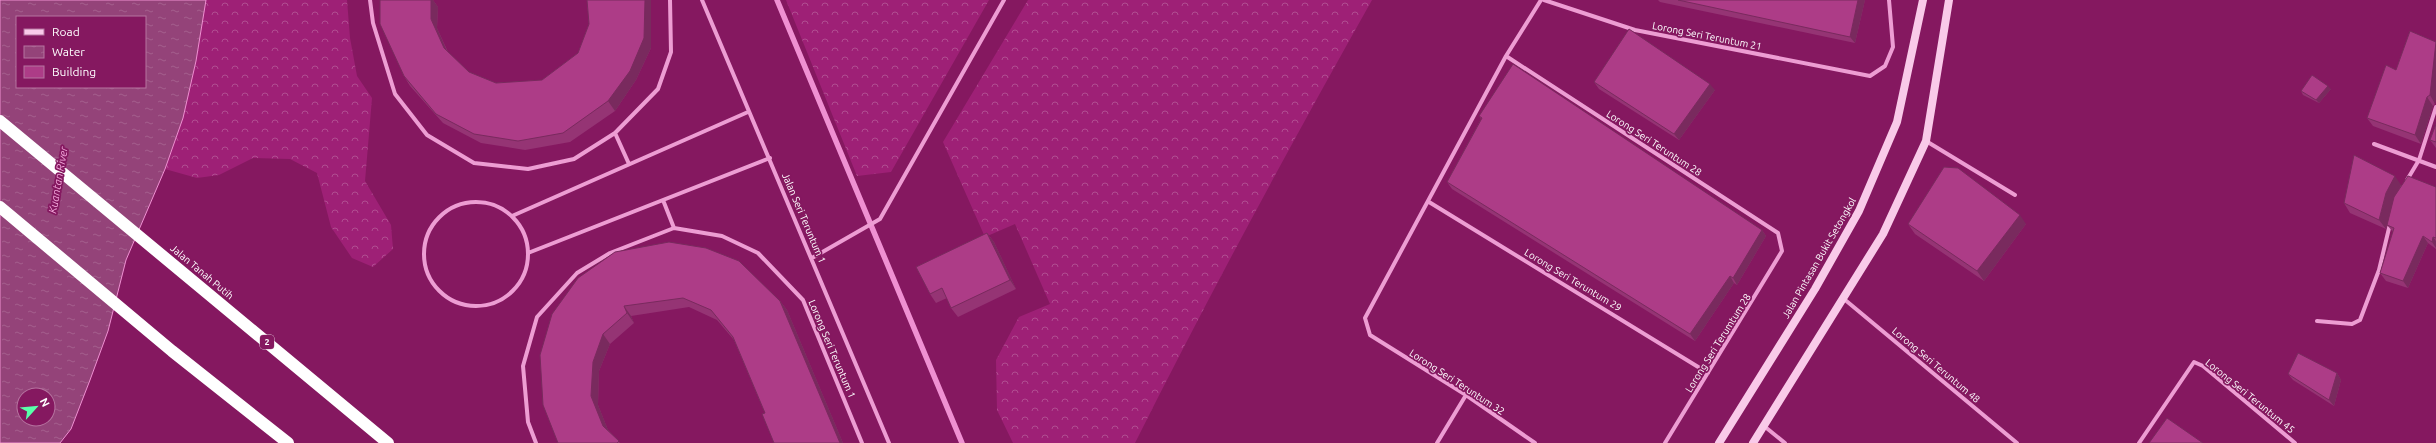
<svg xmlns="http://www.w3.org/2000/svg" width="2436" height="443" viewBox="0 0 2436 443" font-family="Ubuntu,sans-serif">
<defs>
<pattern id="forest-crowns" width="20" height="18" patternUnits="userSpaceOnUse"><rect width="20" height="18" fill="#9e2076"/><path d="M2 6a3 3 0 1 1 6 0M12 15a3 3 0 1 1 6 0" fill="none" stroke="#b14d91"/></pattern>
<pattern id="water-ripples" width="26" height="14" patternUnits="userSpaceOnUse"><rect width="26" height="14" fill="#944379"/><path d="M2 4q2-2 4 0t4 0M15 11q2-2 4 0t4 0" fill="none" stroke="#a45f8d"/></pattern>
</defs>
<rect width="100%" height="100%" fill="#851860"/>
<path fill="url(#forest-crowns)" d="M206,0H347L350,38L357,76L372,98L365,181L391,225L393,249L373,267L352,258L331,227L317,173L290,159L253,158L219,175L197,178L165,169L183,118L196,61Z
M786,0H989L891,172L857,176Z
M1028,0H1372C1290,146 1210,293 1135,443H1013L997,410L996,360L1019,317L1050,304L1015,224L985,237L943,142Z"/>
<path fill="url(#water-ripples)" stroke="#ef90d2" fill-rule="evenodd" d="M0,0H206L196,61L183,118L165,169L126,260L108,331L90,380L71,429L60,443H0ZM17,17H145V87H17ZM24,395H48V419H24Z"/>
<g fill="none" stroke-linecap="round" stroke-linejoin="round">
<path stroke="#ef90d2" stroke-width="5.5" d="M777,0L962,443"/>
<path stroke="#ed9dd3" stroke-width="4" d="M370,0L373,23L395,94L427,135L474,163L528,169L574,159L615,133L658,89L671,52L670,0
M702,0L889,443
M1544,0L1635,30L1870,76L1885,66L1893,47L1889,0
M1506,56L1778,233L1782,251L1665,443
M615,133L629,164
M1926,141L2015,195
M2374,144L2436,167
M2407,180L2419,160L2436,107
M663,200L674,228
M1429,202L1708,373
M424 254a52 52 0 1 1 104 0a52 52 0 1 1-104 0Z
M512,216L748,112
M528,253L770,158
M812,258L880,219L1004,0
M1844,299L2017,443
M2317,321L2352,324L2360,320L2379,270L2390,224
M1764,426L1785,443
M536,443L528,422L523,366L537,317L577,273L610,253L674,228L722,236L758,253L803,300L862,443
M1437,443L1466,395
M1535,443L1466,395L1370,335L1365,318L1506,56L1541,0
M2139,443L2194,362L2203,366L2295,443"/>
<path stroke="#f9cae9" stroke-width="8" d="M1719,443L1815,289L1859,211L1897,122L1923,0
M1753,443L1883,234L1926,141L1949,0"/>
<path stroke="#fff" stroke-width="12" d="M0,121L388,443
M0,207L172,351L288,443"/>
</g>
<path fill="#953474" d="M380,0H433L438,7L437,28L448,52L469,72L496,83L542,80L578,53L589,24L587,0H651V48L636,80L615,111L570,142L525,150L481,143L443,123L410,86L404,76Z
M1658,0H1865L1855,43L1660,2Z
M2410,31L2435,104L2433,106L2421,144L2373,126L2367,118L2396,70Z
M1594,82L1715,90L1679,140L1599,89Z
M2331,89L2319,103L2303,95L2301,91Z
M1479,116L1762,230L1766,236L1737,285L1734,283L1695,341L1452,189L1447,182L1481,119Z
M2436,124V148L2430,140Z
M2401,185L2436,187V186V249L2428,243L2408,288L2386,281L2380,273L2393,232L2387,225L2386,229L2350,213L2344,203Z
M1908,224H2026L1984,281L1915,234Z
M987,233L994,242L1016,289L958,317L951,308L947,298L936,303L930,294Z
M578,278L780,301L787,310L843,443H774L765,413L734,340L717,320L689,307L631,316L634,323L610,344L599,371L598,405L608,430L620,443H558Z
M2337,373L2341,380L2334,406L2293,380L2288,374Z"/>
<path fill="#792a5e" d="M431,0H433L438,7L437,28L450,58L444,48L431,19Z
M645,0H651V48L636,80L615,111L608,101Z
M1858,0H1865L1855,43L1850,37Z
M2436,44V99L2435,104L2430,95Z
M1710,84L1715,90L1679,140L1674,134Z
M2328,86L2331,89L2319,103L2316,100Z
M2427,97L2433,106L2421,144L2415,135Z
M2395,176L2401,185L2393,202L2386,229L2379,220L2386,193Z
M2020,215L2026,224L1984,281L1977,271Z
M1762,230L1766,236L1737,285L1733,278Z
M987,233L994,242L1016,289L1010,280Z
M2423,236L2428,243L2408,288L2403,281Z
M2433,237L2436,241V248L2432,242Z
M1730,276L1734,283L1695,341L1690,334Z
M780,301L787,310L843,443H840Z
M624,306L631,316L634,323L627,313Z
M603,334L610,344L599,371L598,405L610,435L603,426L591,396L593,362Z
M2337,373L2341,380L2334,406L2329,400Z"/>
<path fill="#ad3c87" stroke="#792a5e" d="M380,0H431V19L444,48L469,72L496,83L542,80L578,53L589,24L587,0H645L644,38L630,71L608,101L563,133L518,141L474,134L436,114L404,76L380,24Z
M1678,0H1858L1850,37Z
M1629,29L1710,84L1674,134L1594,82Z
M2410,31L2436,42L2430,95L2427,97L2415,135L2367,118L2386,65L2396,70Z
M1513,64L1762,230L1733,278L1730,276L1690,334L1447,182L1482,118L1479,116Z
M2312,75L2328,86L2316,100L2301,91Z
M2436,124V142L2430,140Z
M2354,155L2395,176L2386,193L2379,220L2344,203Z
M1944,167L1958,168L2020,215L1977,271L1908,224Z
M2408,176L2436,187V186V238L2433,237L2432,242L2423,236L2403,281L2380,273L2394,228L2387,225L2394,197Z
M987,233L1010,280L951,308L942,288L930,294L916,267Z
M669,242L706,248L739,261L780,301L840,443H774L762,414L765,413L733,337L711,310L683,298L624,306L627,313L603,334L593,362L591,396L603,426L619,441L617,443H558L543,405L540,355L552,314L578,278L615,252Z
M2298,353L2337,373L2329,400L2288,374Z
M2167,418L2203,443H2149Z"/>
<g text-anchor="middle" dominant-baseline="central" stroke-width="3.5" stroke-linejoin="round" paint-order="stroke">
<rect fill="#851860" stroke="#dabacf" stroke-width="1" x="260" y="335" width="14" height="14" rx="3"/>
<g font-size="9" font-weight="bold" fill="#fff">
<text x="267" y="342">2</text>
</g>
<g font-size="10" fill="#fff" stroke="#851860">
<text transform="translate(1707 36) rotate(11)">Lorong Seri Teruntum 21</text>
<text transform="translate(1654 143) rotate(33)">Lorong Seri Teruntum 28</text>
<text transform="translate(804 218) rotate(67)">Jalan Seri Teruntum 1</text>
<text transform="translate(1819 258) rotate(-60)">Jalan Pintasan Bukit Setongkol</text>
<text transform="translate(202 272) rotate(40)">Jalan Tanah Putih</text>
<text transform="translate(1573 280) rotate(31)">Lorong Seri Teruntum 29</text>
<text transform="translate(1718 343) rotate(-58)">Lorong Seri Terumtum 28</text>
<text transform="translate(832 349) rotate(67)">Lorong Seri Teruntum 1</text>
<text transform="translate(1936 365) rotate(40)">Lorong Seri Teruntum 48</text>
<text transform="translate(1457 382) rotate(33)">Lorong Seri Teruntum 32</text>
<text transform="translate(2250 396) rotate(39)">Lorong Seri Teruntum 45</text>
</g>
<g font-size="11" font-style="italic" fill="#f4a9dc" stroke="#851860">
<text transform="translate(58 180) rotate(-80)">Kuantan River</text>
</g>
</g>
<rect x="16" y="16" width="130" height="72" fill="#851860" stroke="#b674a0"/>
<rect x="24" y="29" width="20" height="6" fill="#f9cae9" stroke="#b674a0"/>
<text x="52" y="36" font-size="12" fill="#ffffff">Road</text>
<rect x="24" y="46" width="20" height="12" fill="url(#water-ripples)" stroke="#b674a0"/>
<text x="52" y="56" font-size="12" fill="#ffffff">Water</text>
<rect x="24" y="66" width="20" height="12" fill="#ad3c87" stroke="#b674a0"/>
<text x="52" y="76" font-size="12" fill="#ffffff">Building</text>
<g transform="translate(36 407) rotate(63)"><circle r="19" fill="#851860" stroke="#b674a0"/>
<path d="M0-3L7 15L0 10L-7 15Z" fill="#59ffaa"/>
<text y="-6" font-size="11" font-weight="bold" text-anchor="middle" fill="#ffffff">N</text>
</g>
</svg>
